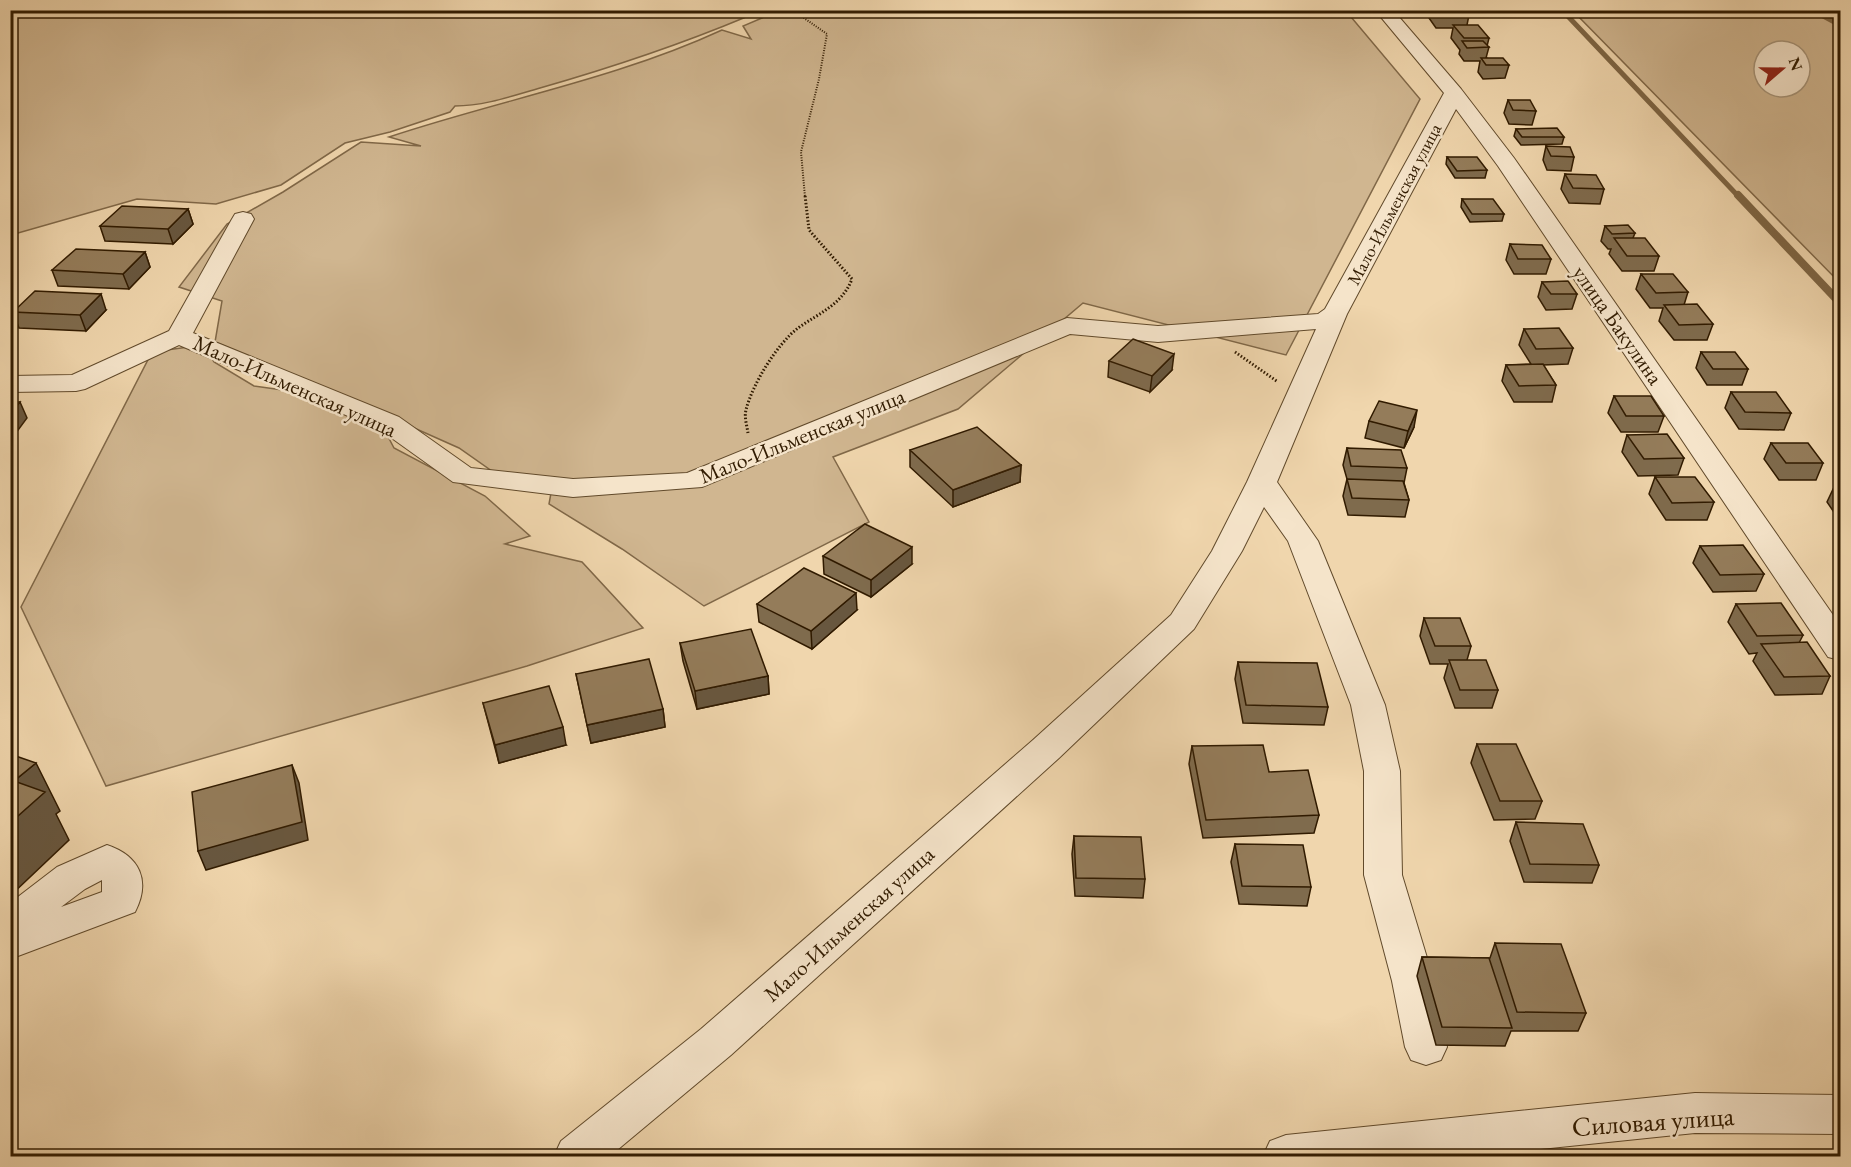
<svg xmlns="http://www.w3.org/2000/svg" width="1851" height="1167" viewBox="0 0 1851 1167" font-family="'EB Garamond',serif">
<rect width="100%" height="100%" fill="#f0d6ad"/>
<filter id="stains"><feTurbulence type="fractalNoise" baseFrequency=".00333" numOctaves="4"/><feColorMatrix values="0 0 0 0 .2 0 0 0 0 .09 0 0 0 0 .02 0 0 0 .5 -.17"/></filter>
<radialGradient id="worn" r=".72"><stop offset=".6" stop-color="#630" stop-opacity="0"/><stop offset="1" stop-color="#630" stop-opacity=".3"/></radialGradient>
<path fill="#d0b690" stroke="#806848" stroke-width="1.5" fill-rule="evenodd" d="M11,10H748V11L746,17C679,45 610,68 540,88C512,96 484,106 455,106L450,112L390,132L345,143L281,185L216,204L137,199L11,235Z
M781,10L1346,11L1420,99L1286,355L1083,303L958,409L833,457L869,522L704,606L622,549L549,504L553,482L509,483L459,448L374,410L394,448L485,496L530,536L505,544L582,562L643,628L527,666L106,786L21,607L152,352L203,345L214,362L254,386L354,400L215,342L222,301L179,287L227,224L283,192L361,142L421,146L389,137C500,100 616,79 722,30L751,39L743,26Z
M1573,11H1840V283ZM1764,51H1800V87H1764Z"/>
<g fill="none" stroke-linecap="round" stroke-linejoin="round">
<path stroke="#7d6544" stroke-width="5" d="M1562,10L1739,197
M1812,10L1840,25"/>
<path stroke="#7d6544" stroke-width="8" d="M1738,195L1840,303"/>
<g stroke="#614a2b" stroke-width="2">
<path id="minor" d="M1375,10H1393L1461,89L1514,158L1840,625V660L1828,657L1498,166L1456,109L1347,314L1277,482L1318,541L1385,705L1400,771L1402,875L1434,981L1447,1047L1441,1060L1426,1065L1411,1060L1405,1047L1392,981L1364,875V771L1351,705L1288,541L1264,507L1242,551L1194,629L1059,758L731,1055L610,1156H554L561,1141L701,1029L1033,740L1171,615L1212,551L1247,482L1316,329L1158,342L1070,334L702,487L573,497L453,482L379,429L179,345L85,389L76,391L10,392V376L72,375L169,331L232,219L235,214L243,212L251,214L254,219L193,333L399,417L471,468L573,479L687,473L1067,318L1158,326L1318,314L1325,309L1444,93Z
M107,845C140,856 151,881 135,912L10,959V903L57,867ZM102,880V892L61,907L85,889Z
M1695,1093L1840,1095V1134L1695,1133L1473,1156H1263L1270,1141L1286,1135Z"/>
</g>
<path stroke="#311b00" stroke-width="2" stroke-dasharray="1 1.5" stroke-linecap="butt" d="M797,10L804,18L827,34L819,79L801,152L805,197"/>
<path stroke="#311b00" stroke-width="3" stroke-dasharray="1.5 2" stroke-linecap="butt" d="M1235,352L1278,382
M748,433C747,426 744,417 746,410C752,385 777,344 798,328C819,313 842,305 852,279L809,230L805,195"/>
<use href="#minor" fill="#f5e4ca" fill-rule="evenodd"/>
</g>
<path fill="#7f6b4d" stroke="#311b00" stroke-width="1.5" d="M1430,10H1465L1469,15L1467,25L1489,38L1487,46L1489,47L1486,58L1509,65L1505,78L1483,79L1478,72L1480,61H1464L1459,54L1460,50L1451,38L1453,28H1436L1429,18Z
M1508,100L1536,111L1532,125L1509,124L1504,113Z
M1516,129L1564,137L1562,144L1521,145L1514,136Z
M1546,146L1574,157L1571,171L1547,170L1543,160Z
M1447,157L1487,170L1485,178H1455L1446,164Z
M1565,174L1604,189L1600,204L1569,203L1561,189Z
M1462,199L1504,214L1502,221L1470,222L1461,207Z
M188,209L193,224L173,244L105,241L100,226Z
M1605,226L1635,233L1633,238L1659,256L1654,271H1622L1609,254L1611,249H1608L1601,241Z
M1510,244L1551,259L1546,274H1514L1506,260Z
M145,252L150,267L129,289L58,286L52,270Z
M1641,274L1688,292L1684,305L1713,324L1707,340H1674L1659,321L1663,308H1650L1636,289Z
M1542,282L1577,294L1572,309L1546,310L1538,297Z
M106,310L86,331L19,328L13,312Z
M1524,329L1573,348L1568,364L1543,365L1556,385L1552,402H1514L1502,381L1506,365L1531,364L1519,345Z
M1701,352L1748,369L1742,385H1707L1696,368Z
M1109,361L1172,370L1150,392L1108,377Z
M1731,392L1791,413L1784,430L1739,429L1725,408Z
M1614,396L1664,416L1658,432H1621L1608,413Z
M1369,421L1414,427L1404,448L1365,438Z
M1627,435L1684,458L1678,475L1638,476L1622,452Z
M1771,443L1823,463L1816,480H1779L1764,459Z
M1347,448L1407,468L1404,483L1409,500L1405,517L1348,515L1343,496L1347,479L1343,465Z
M910,450L1021,465L1020,482L953,507L910,467Z
M1655,477L1714,502L1707,520H1666L1649,494Z
M1835,485H1840V521L1827,502Z
M1700,546L1764,574L1756,591L1713,592L1693,563Z
M823,556L912,564L871,597L824,574Z
M757,604L857,610L812,649L759,622Z
M1736,604L1803,635L1799,643L1830,676L1822,694L1775,695L1753,661L1757,653L1749,654L1728,622Z
M1424,618L1471,646L1467,660L1498,690L1492,708H1455L1444,678L1448,664H1430L1420,636Z
M680,643L768,676L769,694L697,709L683,661Z
M1238,662L1328,707L1324,725L1243,723L1235,679Z
M576,674L663,709L665,727L591,743Z
M483,703L566,745L499,763Z
M1477,744L1542,801L1535,819L1494,820L1471,763Z
M1192,746L1269,772L1319,815L1314,833L1203,838L1189,764Z
M1516,822L1599,865L1592,883L1524,882L1510,841Z
M1074,836L1145,879L1143,898L1075,896L1072,854Z
M1235,844L1311,887L1307,906L1239,904L1231,862Z
M1495,943L1586,1013L1578,1031H1511L1505,1046L1436,1045L1417,976L1422,957L1490,958Z"/>
<path fill="#68573f" stroke="#311b00" stroke-width="1.5" d="M188,209L193,224L173,244L168,229Z
M145,252L150,267L129,289L123,274Z
M101,294L106,310L86,331L80,315Z
M1174,354L1172,370L1150,392L1152,376Z
M20,402L27,418L10,441V414Z
M1417,410L1414,427L1404,448L1408,431Z
M1021,465L1020,482L953,507V490Z
M912,547V564L871,597V580Z
M856,593L857,610L812,649L811,631Z
M768,676L769,694L697,709L695,691Z
M663,709L665,727L591,743L587,725Z
M563,727L566,745L499,763L495,745Z
M36,763L60,811L56,814L69,840L10,896V823L14,781Z
M292,765L299,783L308,840L206,870L198,851Z"/>
<path fill="#947c5a" stroke="#311b00" stroke-width="1.5" d="M1435,10H1465L1469,15H1438Z
M1453,25H1478L1489,38H1464Z
M1462,41H1483L1489,47L1467,48Z
M1481,58H1503L1509,65H1486Z
M1508,100H1530L1536,111L1513,110Z
M1557,128L1564,137H1522L1516,129Z
M1546,146L1570,147L1574,157L1551,156Z
M1447,157H1477L1487,170L1457,171Z
M1565,174L1596,175L1604,189L1573,188Z
M1462,199H1493L1504,214H1472Z
M122,206L188,209L168,229L100,226Z
M1628,225L1635,233L1612,234L1605,226Z
M1614,238H1645L1659,256H1627Z
M1510,244L1542,245L1551,259H1518Z
M76,249L145,252L123,274L52,270Z
M1641,274H1673L1688,292L1656,293Z
M1568,281L1577,294H1551L1542,282Z
M35,291L101,294L80,315L13,312Z
M1697,304L1713,324L1679,325L1664,305Z
M1559,328L1573,348L1536,349L1524,329Z
M1133,339L1174,354L1152,376L1109,361Z
M1701,352H1735L1748,369H1713Z
M1543,364L1556,385L1519,386L1506,365Z
M1731,392H1776L1791,413L1745,412Z
M1614,396H1651L1664,416H1626Z
M1379,401L1417,410L1408,431L1369,421Z
M10,402H20L10,414Z
M977,427L1021,465L953,490L910,450Z
M1667,434L1684,458L1644,459L1627,435Z
M1771,443H1808L1823,463H1786Z
M1347,448L1401,450L1407,468L1351,466Z
M1655,477H1695L1714,502L1672,503Z
M1347,479L1403,481L1409,500L1352,498Z
M1835,485H1840V493Z
M865,524L912,547L871,580L823,556Z
M1743,545L1764,574L1720,575L1700,546Z
M804,568L856,593L811,631L757,604Z
M1781,603L1803,635L1757,636L1736,604Z
M1424,618H1460L1471,646H1435Z
M751,629L768,676L695,691L680,643Z
M1807,642L1830,676L1784,677L1761,644Z
M649,659L663,709L587,725L576,674Z
M1449,660H1486L1498,690H1460Z
M1238,662L1317,663L1328,707L1246,705Z
M549,686L563,727L495,745L483,703Z
M1477,744H1516L1542,801H1500Z
M1263,745L1269,772L1308,770L1319,815L1206,820L1192,746Z
M10,754L36,763L14,781L45,792L10,823Z
M292,765L302,822L198,851L192,792Z
M1516,822L1583,824L1599,865L1530,864Z
M1074,836L1141,837L1145,879L1076,878Z
M1235,844L1303,845L1311,887L1242,886Z
M1495,943L1561,944L1586,1013L1517,1012Z
M1422,957L1489,958L1512,1028L1442,1027Z"/>
<g text-anchor="middle" dominant-baseline="central" stroke-width="5" stroke-linejoin="round" paint-order="stroke">
<g font-size="18" fill="#311b00" stroke="#f5e4ca">
<text transform="translate(1394 204) rotate(-62)">Мало-Ильменская улица</text>
</g>
<g font-size="22" fill="#311b00" stroke="#f5e4ca">
<text transform="translate(1618 325) rotate(55)">улица Бакулина</text>
<text transform="translate(295 386) rotate(24)">Мало-Ильменская улица</text>
<text transform="translate(802 436) rotate(-22)">Мало-Ильменская улица</text>
<text transform="translate(849 924) rotate(-42)">Мало-Ильменская улица</text>
</g>
<g font-size="27" fill="#311b00" stroke="#f5e4ca">
<text transform="translate(1653 1121) rotate(-4)">Силовая улица</text>
</g>
</g>
<rect width="1851" height="1167" fill="none" stroke="#f0d6ad" stroke-width="36"/>
<rect x="12" y="12" width="1827" height="1143" fill="none" stroke="#311b00" stroke-width="3"/>
<rect x="18" y="18" width="1815" height="1131" fill="none" stroke="#311b00" stroke-width="1.5"/>
<g transform="translate(1782 69) rotate(70)"><circle r="28" fill="#f5e4ca" stroke="#a79479" stroke-width="1.5"/>
<path d="M0-4.5L10 22L0 15L-10 22Z" fill="#8f2418"/>
<text y="-9" font-size="16" font-weight="bold" text-anchor="middle" fill="#311b00">N</text>
</g>
<rect width="100%" height="100%" filter="url(#stains)"/>
<rect width="100%" height="100%" fill="url(#worn)"/>
</svg>
